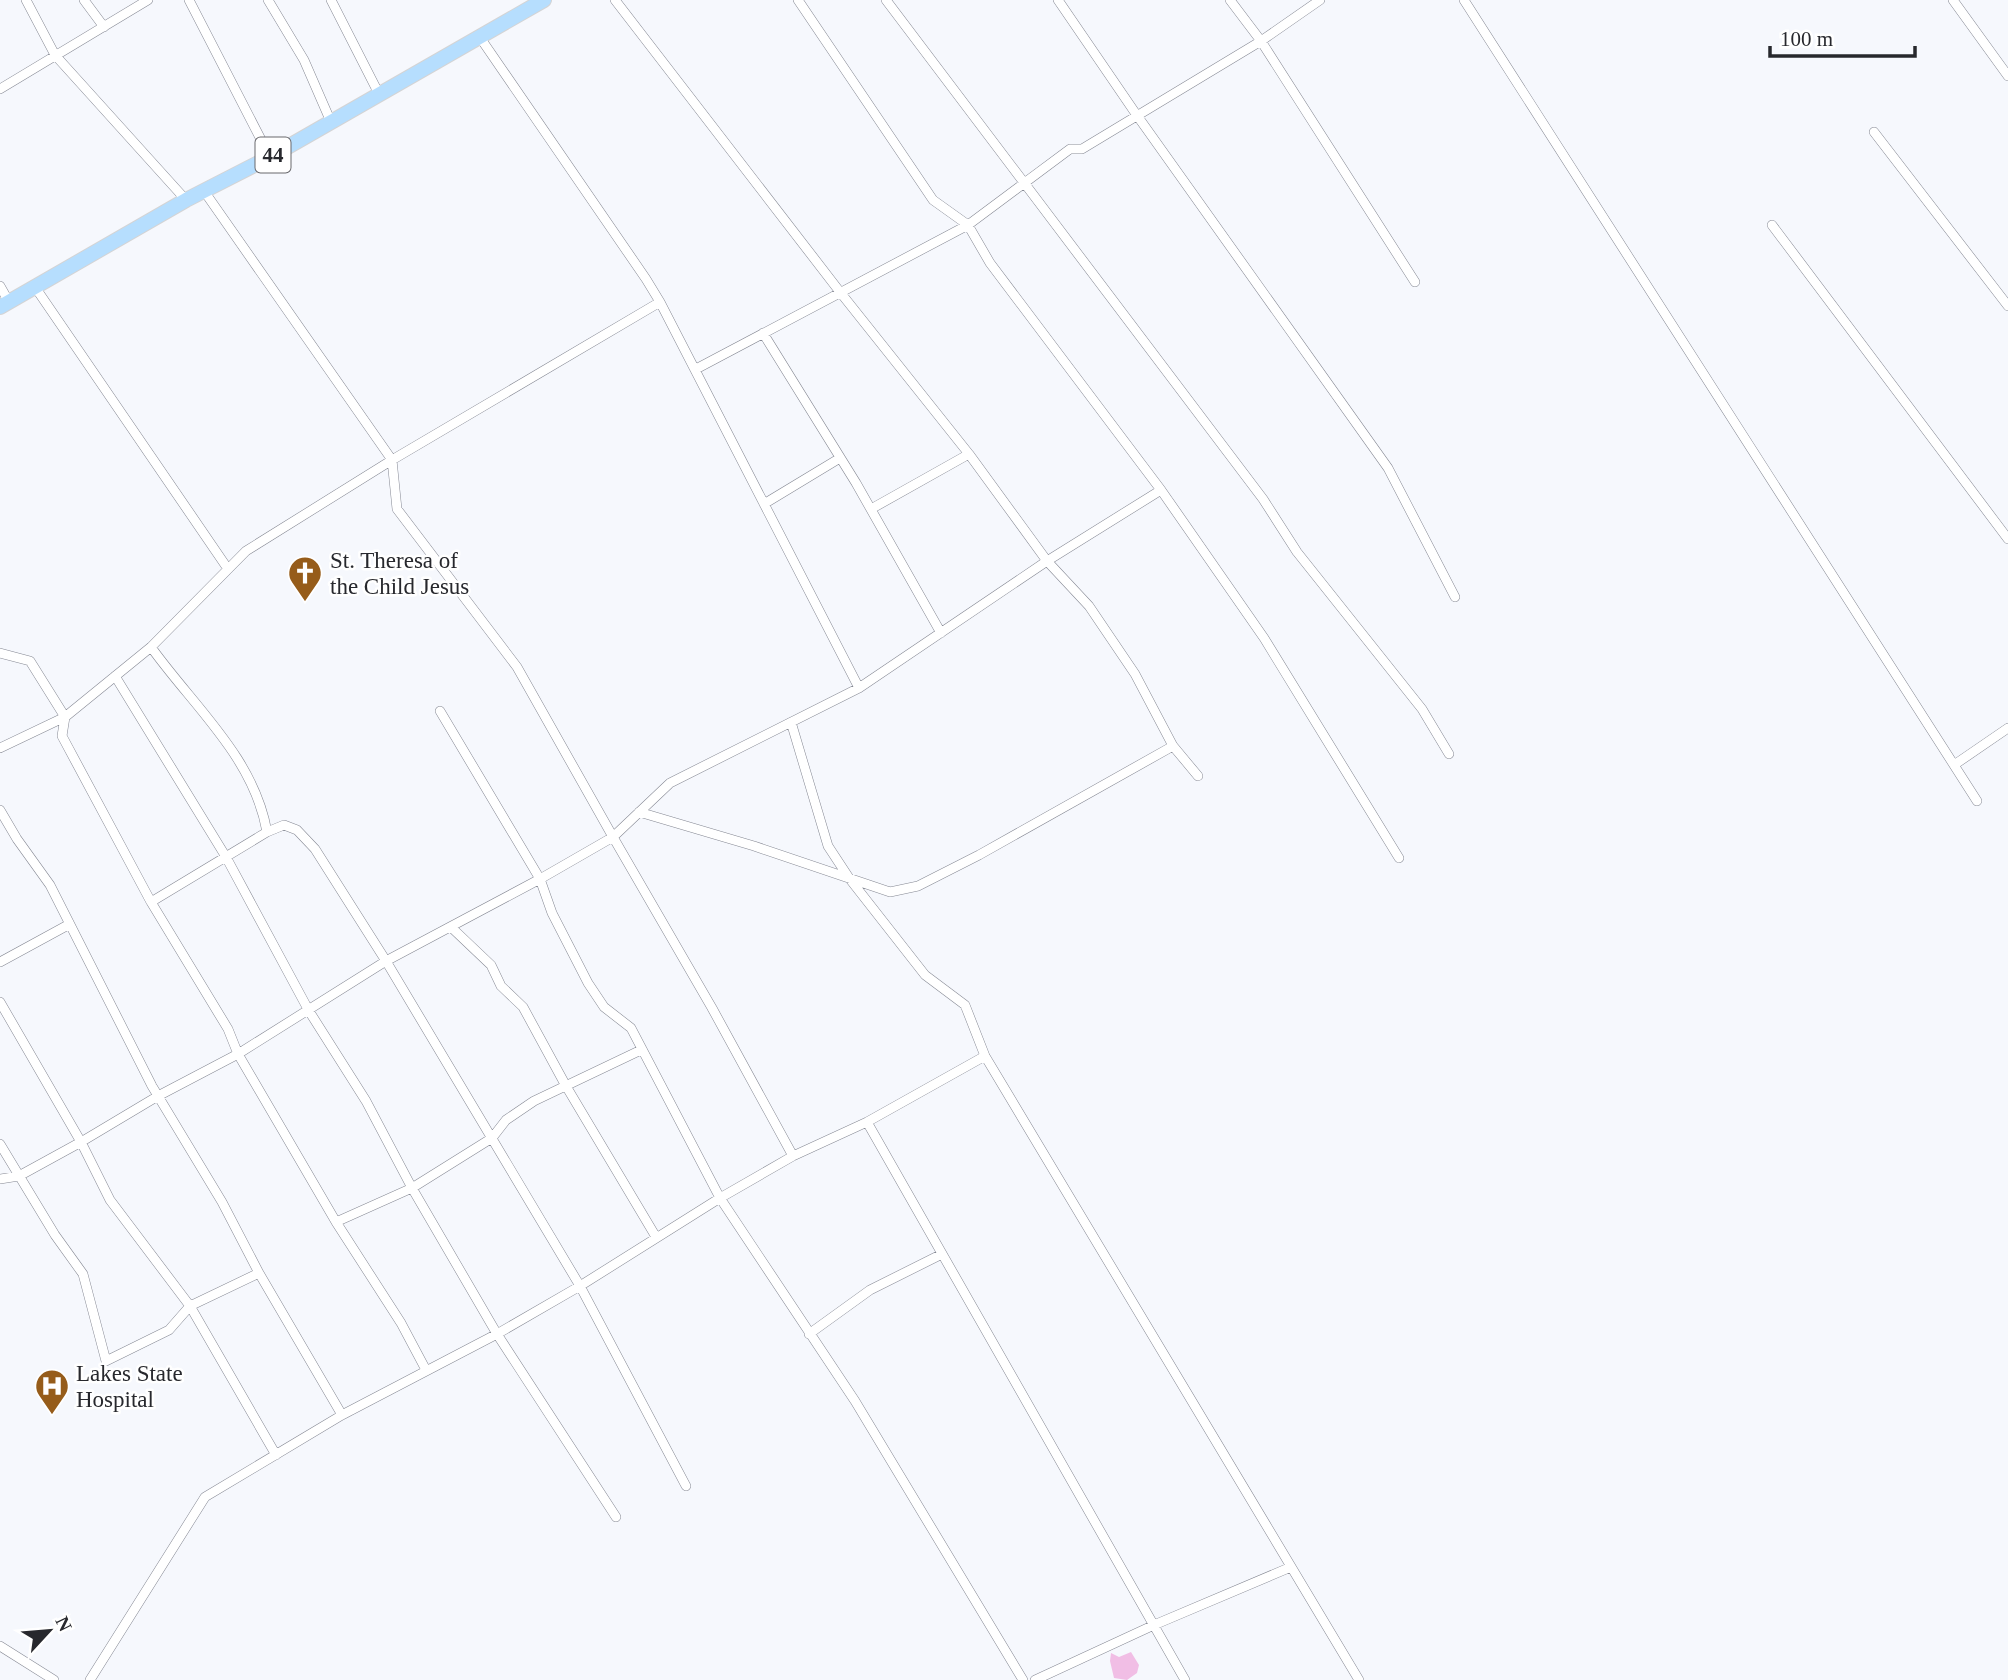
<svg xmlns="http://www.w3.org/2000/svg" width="2008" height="1680" viewBox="0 0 2008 1680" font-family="'Times New Roman',serif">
<rect width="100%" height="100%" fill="#f6f8fd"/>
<path fill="#f1bee5" d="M1131,1652L1139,1665L1137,1673L1127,1680L1114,1678L1110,1661L1111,1653L1119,1657Z"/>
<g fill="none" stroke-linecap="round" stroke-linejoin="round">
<g stroke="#858893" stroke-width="10">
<path id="street" d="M26,0L55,55L186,200
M84,0L104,27
M189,0L270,157
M268,0L304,60L331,122
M331,0L379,94
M615,0L840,292L969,454L1047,561L1089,606L1135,674L1173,746L1198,776
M798,0L933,200L968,225L990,263L1161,490L1264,638L1399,858
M886,0L1263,499L1297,552L1422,709L1449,754
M1058,0L1136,114L1388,468L1455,597
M1230,0L1261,41L1415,282
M1464,0L1977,801
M1953,0L2008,76
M479,36L646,279L660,302L859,688
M0,89L148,0
M1874,132L2008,306
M1772,225L2008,539
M0,286L9,302
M35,287L228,569
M763,333L856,483L941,633
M696,369L968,225L1070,149H1082L1261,41L1320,0
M764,504L840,458
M871,509L969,454
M151,647C193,706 254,757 267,832
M0,653L30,661L65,717L62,736L151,902L267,832L284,825L297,830L315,849L386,961L580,1286L686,1486
M115,676L226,857L309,1011L366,1101L412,1188L497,1334L616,1517
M440,711L540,879L552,913L588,983L604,1007L631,1028L720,1198L855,1401L1023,1680
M791,722L828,846L849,878L925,975L965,1005L985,1056L1359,1680
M0,748L65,717L151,647L246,551L392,460L660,302
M1954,765L2008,728
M0,810L17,839L50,885L152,1086L222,1202L259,1273
M639,812L754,846L890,892L918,886L979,855L1173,746
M151,902L228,1029L238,1054L336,1222L401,1323L426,1370
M451,927L491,965L501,986L523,1007L566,1086L656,1237
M0,962L68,925
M0,1002L81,1142L110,1200L190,1306L259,1273L342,1415
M867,1122L1185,1680
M0,1144L55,1235L83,1274L106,1361L169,1330L190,1306L276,1455
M793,1156L867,1122L985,1056
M0,1179L19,1176L81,1142L158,1096L238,1054L386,961L540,879L613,837L517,667L397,509L392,460L204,191
M336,1222L412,1188L492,1138L506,1120L534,1101L641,1050
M809,1334L870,1290L942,1254
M0,1646L54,1680
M90,1680L205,1497L342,1415L497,1334L580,1286L720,1198L793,1156L712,1008L613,837L670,783L859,688L1047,561L1161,490
M1035,1680L1154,1625L1291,1567"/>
</g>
<g stroke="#d4d4d5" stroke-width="16">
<path id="primary" d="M0,307L186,200L270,157L544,0"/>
</g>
<use href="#street" stroke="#fff" stroke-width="9"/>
<use href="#primary" stroke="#b6defe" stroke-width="14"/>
</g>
<defs>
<g id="church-pin" transform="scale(1.75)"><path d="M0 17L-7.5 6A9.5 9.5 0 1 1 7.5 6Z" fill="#965c1a" stroke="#fff"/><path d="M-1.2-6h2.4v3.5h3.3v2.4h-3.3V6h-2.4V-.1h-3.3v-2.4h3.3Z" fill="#fff"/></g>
<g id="hospital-pin" transform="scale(1.75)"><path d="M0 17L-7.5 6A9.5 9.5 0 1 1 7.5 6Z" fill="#965c1a" stroke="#fff"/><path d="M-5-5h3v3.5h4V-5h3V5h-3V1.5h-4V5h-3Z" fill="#fff"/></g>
</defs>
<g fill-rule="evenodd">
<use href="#church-pin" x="305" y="573"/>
<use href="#hospital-pin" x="52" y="1386"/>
</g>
<g text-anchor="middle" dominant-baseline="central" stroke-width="5" stroke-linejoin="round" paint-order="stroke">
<rect fill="#fff" stroke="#68686c" stroke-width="2" x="255.5" y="137.5" width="35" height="35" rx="5"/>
<g font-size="21" font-weight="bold" fill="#27282d">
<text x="273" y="155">44</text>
</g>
<g font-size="23" fill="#27282d" stroke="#fff" text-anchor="start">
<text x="330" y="560">St. Theresa of<tspan x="330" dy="26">the Child Jesus</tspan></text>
<text x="76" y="1373">Lakes State<tspan x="76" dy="26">Hospital</tspan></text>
</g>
</g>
<g transform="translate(49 1631) rotate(64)" stroke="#ffffff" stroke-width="5" paint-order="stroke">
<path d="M0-5L12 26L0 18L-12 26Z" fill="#27282d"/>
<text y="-10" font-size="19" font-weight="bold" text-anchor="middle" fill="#27282d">N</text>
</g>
<path d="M1770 46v10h145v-10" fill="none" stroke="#27282d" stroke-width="3.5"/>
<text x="1780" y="46" font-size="21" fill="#27282d" stroke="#ffffff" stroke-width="5" paint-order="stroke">100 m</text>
</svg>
